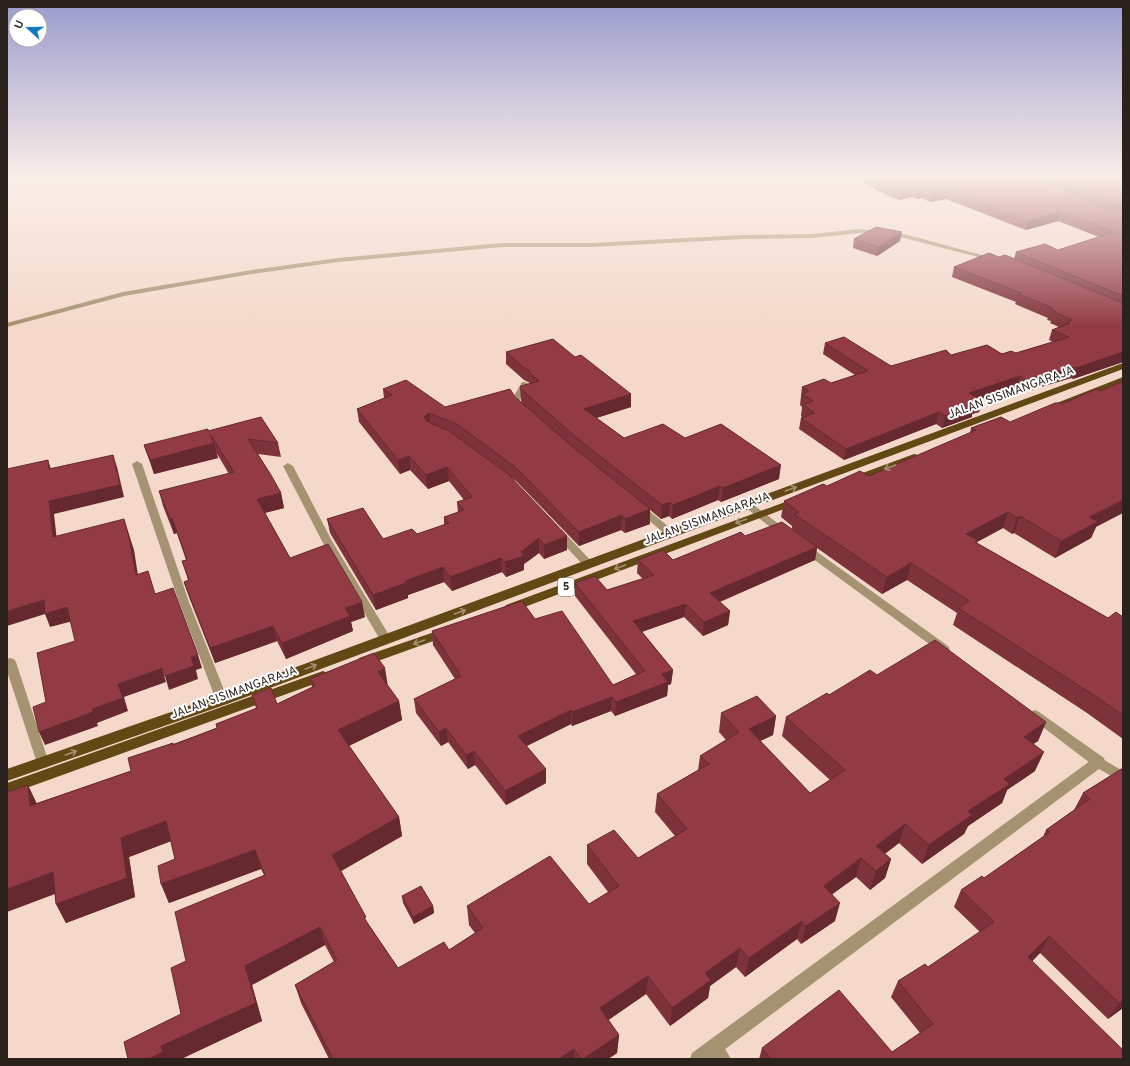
<svg xmlns="http://www.w3.org/2000/svg" width="1130" height="1066" viewBox="0 0 1130 1066" font-family="Overpass,sans-serif">
<rect width="100%" height="100%" fill="#f4d9cb"/>
<g fill="none" stroke-linecap="round" stroke-linejoin="round">
<path fill="#a59270" fill-rule="evenodd" d="M10,658L14,659L16,662L49,763L48,767L43,768L38,767L37,763L7,671V659Z"/>
<path fill="#a59270" fill-rule="evenodd" d="M860,229L904,234L997,259L994,261L904,238L860,233L812,238L743,239L592,247H502L338,262L246,275L124,296L7,327V323L123,292L246,271L338,258L502,243H592L743,235L812,234Z
M522,382H525L529,384L519,401L525,409L521,412L518,411L511,401Z
M137,461L142,464L189,602L228,700L226,703L222,705L218,703L216,700L179,602L132,464Z
M288,463L293,466L332,541L392,640L390,643H382L322,541L283,466Z
M748,502L751,503L788,531L789,533L788,535H780L745,507L743,505Z
M640,505L643,506L674,531L675,533L674,535H666L637,510L635,508Z
M558,529L562,530L593,563L594,565L593,567H585L554,534L553,532Z
M805,545L809,546L948,646L950,649L948,652H940L801,550L800,548L801,546Z
M1035,710L1039,712L1104,758L1105,762L1104,766L1099,767L1094,766L1031,718L1029,715L1031,712Z
M715,1040L721,1042L731,1059H713L707,1048L709,1042Z"/>
<path fill="#a59270" fill-rule="evenodd" d="M1099,757L1123,771V783L1099,769L712,1059H690L692,1053L1094,758Z"/>
<path fill="#624814" fill-rule="evenodd" d="M1123,363V369L227,704L7,781V769L217,696Z
M1123,377V383L1052,410L1049,411L1044,408Z
M914,454L918,455L919,457L918,459L857,482L853,483L848,480L849,478Z
M796,498L801,501L800,503L514,611H506L504,608L506,605Z
M446,628L450,629L452,632L450,635L364,666L359,664L358,661L359,658Z
M323,671L328,673L329,676L328,679L7,795V783Z"/>
</g>
<path fill="#7e333a" d="M857,178H1123V362L1073,379L1071,378L1024,392L1017,387L980,399L982,400L979,412L972,414V417L942,428L936,424L844,460L799,429L801,418L802,417L801,416L802,407L800,405L802,387L831,383L855,375L823,354L825,343L891,366L951,355L1016,353L1053,342L1049,340L1052,330L1059,327L1050,323L1051,321L1047,320L1048,318L1015,304L1016,302L952,277L954,267L999,257L1014,259L1016,252L1058,250L1099,237L1058,221L1026,230L946,199L930,202L922,198L917,199L912,197L899,200L878,191Z
M854,239L900,241L877,256L853,248Z
M506,352L575,357L631,394V407L596,418L624,438H685L779,479L721,502L718,500L672,519L669,516L661,519L650,510V524L625,533L621,530L579,546L516,481L512,478L567,550L544,559L539,553L524,564V570L506,577L502,572L452,591L444,582L408,595V598L376,610L330,533L327,519L383,539L417,534L444,525V517L458,513L457,502L464,500L449,481L428,489L410,470L400,474L359,422L357,409L384,398L383,389L445,407L515,397L523,404L521,401L520,388L530,384V383L524,380L506,364Z
M1001,417L1096,527L1091,538L1055,558L1014,533L1012,534L1003,528L977,542V543L1108,618L1123,617V739L1087,713L953,625L957,613L907,580L882,594L817,548L815,560L720,602L730,611L728,625L703,636L684,617L642,632L673,670L671,684L668,685L667,696L615,716L611,711L572,726L571,724L526,746L546,769V783L506,805L475,765L468,769L448,742L441,746L416,713L414,699L455,679L433,645L432,631L535,619L613,685L636,674L575,596V583L607,590L643,579L637,573L638,560H673L745,536L792,529V526L781,517L784,501L827,486L869,476L970,433L971,428Z
M208,431L278,443L281,457L258,454L281,493L284,508L265,513L290,558L365,617L351,622L353,631L286,659L277,641L215,663L189,597L184,582L188,580L182,561L186,560L177,533L174,534L163,506L159,491L229,474L216,452L218,458L154,474L144,445Z
M877,675L1046,722L1038,741L1033,744L1035,771L1007,790L1002,803L968,826L964,834L922,864L899,843L885,854L891,859L885,878L870,890L856,877L832,894L835,921L801,944L797,939L745,977L736,967L710,986L708,998L670,1026L646,994L608,1020L619,1035L617,1053L608,1059H329L301,1003L295,985L334,962L325,945L252,985L262,1021L181,1059H128L181,1014L186,961L264,875L261,869L169,903L161,884L175,859L171,841L129,857L135,897L66,923L56,904L55,894L37,803L131,771L173,744L217,728L256,708L252,695L277,704L312,687L310,679L388,686L399,701L402,720L349,746L399,817L402,836L341,871L367,922L398,968L449,950L475,933L469,925L467,906L589,904L608,892L587,864V845L638,858L675,836L655,812L657,794L698,770L700,756L726,740L719,732L721,713L776,716L773,735L760,741L810,793L830,780L782,736L786,717L829,695Z
M1123,768V1008L1108,1019L1040,953L1032,961L1123,1059H759L762,1048L892,1052L920,1033L891,997L898,981L928,967L980,932L954,907L961,890L984,878L1043,837L1046,830L1074,810L1083,793Z
M402,896L433,906L434,913L414,924L403,903Z"/>
<path fill="#662930" d="M914,188L912,197L899,200L901,191Z
M924,189L922,198L917,199L919,190Z
M948,190L946,199L930,202L932,193Z
M1061,211L1058,221L1026,230L1028,221Z
M902,232L900,241L877,256L879,247Z
M1123,352V362L1073,379L1076,368Z
M1074,367L1071,378L1024,392L1027,380Z
M1020,376L1017,387L966,404L969,393Z
M631,394V407L584,422V409Z
M982,400L979,412L972,414V417L942,428L945,416L972,404Z
M939,412L936,424L844,460L846,449Z
M429,413L431,427L426,430L424,417Z
M214,443L218,458L154,474L150,460Z
M113,455L117,467L124,497L54,514L58,550L53,537L49,501Z
M409,456L410,470L400,474L398,460Z
M48,460L52,472L49,469Z
M781,465L779,479L721,502L723,488Z
M447,467L449,481L428,489L426,475Z
M720,486L718,500L672,519L673,505Z
M281,493L284,508L260,514L257,499Z
M1123,500V513L1096,527L1091,538L1055,558L1061,541L1089,517Z
M670,502L669,516L661,519L662,505Z
M650,509V524L625,533V519Z
M1008,512L1003,528L977,542L972,557L966,534Z
M622,515L621,530L579,546V532Z
M1020,516L1014,533L1012,534L1017,518Z
M172,518L177,533L174,534L170,519Z
M124,519L134,550L140,588L136,575Z
M567,536V550L544,559V545Z
M539,538V553L524,564V570L506,577L505,562Z
M817,547L815,560L709,606L710,593Z
M501,558L502,572L452,591L450,577Z
M911,563L907,580L882,594L887,577Z
M443,567L444,582L408,595V598L376,610L373,595L405,581Z
M44,600L67,607L73,621L50,627L45,614L7,626V611Z
M362,602L365,617L351,622L353,631L286,659L282,643L345,608Z
M686,604L684,617L632,635L633,621Z
M730,611L728,625L703,636L704,622Z
M273,626L277,641L215,663L210,648Z
M198,655L202,668L196,670L198,679L169,690L165,676L191,657Z
M162,668L166,682L124,697L128,711L97,723L98,726L45,745L39,732L92,709L118,684Z
M385,668L388,687L378,672Z
M673,670L671,684L668,685L667,696L615,716L616,702L662,674Z
M612,697L611,711L572,726V712Z
M399,701L402,720L342,749L338,730Z
M571,710V724L519,750L518,736Z
M776,716L773,735L746,748L749,729Z
M1046,722L1038,741L1017,755L1024,737Z
M446,728L448,742L441,746L439,732Z
M474,751L475,765L468,769L466,755Z
M1044,752L1035,771L1007,790L1002,803L968,826L964,834L922,864L929,845L968,811L1004,779Z
M546,769V783L506,805L505,791Z
M28,785L37,804L30,806Z
M399,817L402,836L336,874L332,855Z
M166,821L174,840L129,857L135,897L66,923L56,904L121,838Z
M905,824L899,843L870,864L876,846Z
M255,850L261,869L169,903L161,884Z
M861,858L856,877L819,904L824,886Z
M891,859L885,878L870,890L876,871Z
M53,872L63,891L7,912V889Z
M840,903L835,921L801,944L806,926Z
M433,906L434,913L414,924L413,917Z
M802,921L797,939L745,977L749,958Z
M320,927L325,945L252,985L262,1021L181,1059H149L245,966Z
M1049,936L1040,953L1020,974L1028,957Z
M740,948L736,967L710,986L708,998L670,1026L672,1008L705,973Z
M648,976L646,994L600,1026V1008Z
M1123,1000V1008L1108,1019L1119,1003Z
M619,1035L617,1053L608,1059H583Z
M574,1049V1059H559Z"/>
<path fill="#923b44" stroke="#662930" d="M873,178H1036L1098,205L1123,214V296L1016,252L1045,244L1058,250L1114,232L1061,211L1028,221L948,190L932,193L924,189L919,190L914,188L901,191L880,182Z
M1052,178H1123V207L1104,200Z
M876,227L902,232L879,247L854,239Z
M989,253L999,257L1005,255L1123,303V352L1076,368L1074,367L1027,380L1020,376L969,393L982,400L972,404L975,406L945,416L939,412L846,449L801,418L815,413L803,405L813,401L802,394L809,391L802,387L824,379L831,383L868,371L825,343L844,337L891,366L946,350L951,355L987,345L1002,354L1011,351L1016,353L1069,337L1052,330L1070,323L1067,322L1072,320L1054,312H1056L1050,309L1053,308L1018,294L1021,293L954,267Z
M553,339L575,357L581,355L631,394L584,409L624,438L663,424L685,438L721,424L781,465L723,488L720,486L673,505L670,502L662,505L582,442L523,391L520,388L521,386L539,381L530,373L529,370L524,368L506,352Z
M406,380L445,407L510,389L515,397L574,448L650,509L625,519L622,515L579,532L515,467L457,424L429,413L424,417L426,421L449,431L507,473L567,536L544,545L539,538L521,552L524,556L505,562L501,558L450,577L443,567L405,581L406,583L373,595L327,519L363,508L383,539L412,529L417,534L449,523L444,517L464,510L457,502L472,497L447,467L426,475L409,456L398,460L357,409L392,395L383,389Z
M1123,381V500L1089,517L1098,522L1061,541L1020,516L1017,518L1008,512L966,534L978,540L975,542L1108,618L1116,612L1123,617V715L1095,696L958,608L969,601L911,563L887,577L794,514L799,512L784,501L823,484L827,486L860,471L869,476L976,430L971,428L1001,417L1010,422L1055,403H1064L1096,389L1100,391Z
M261,417L278,443L248,439L271,475L281,493L257,499L290,558L328,544L362,602L345,608L350,616L282,643L273,626L210,648L184,582L189,580L182,561L187,560L172,518L170,519L159,491L234,472L210,434L214,443L150,460L144,445L208,429V431Z
M113,455L120,485L49,501L53,537L124,519L129,537L136,575L148,571L155,594L173,588L198,655L191,657L194,666L165,676L162,668L118,684L123,698L92,709L93,712L39,732L33,707L46,702L37,653L75,641L67,607L45,614L44,600L7,611V469L48,460L49,469Z
M782,522L817,547L710,593L730,611L704,622L686,604L633,621L673,670L662,674L668,682L616,702L612,697L572,712L571,710L518,736L546,769L505,791L474,751L466,755L446,728L439,732L414,699L461,676L432,631L522,601L535,619L562,611L613,685L645,671L575,583L595,576L607,590L654,575L638,560L663,550L673,560L741,532L745,536Z
M935,640L1046,722L1024,737L1044,752L1004,779L1010,784L968,811L972,815L929,845L905,824L876,846L891,859L876,871L861,858L824,886L840,903L806,926L802,921L749,958L740,948L705,973L711,980L672,1008L648,976L600,1008L619,1035L583,1059H581L574,1049L559,1059H333L295,985L337,960L320,927L245,966L256,1003L161,1046L163,1052L149,1059H128L124,1042L181,1014L171,968L186,961L175,912L265,875L255,850L161,884L158,866L175,859L166,821L121,838L127,878L56,904L53,872L7,889V792L28,785L30,806L131,771L128,758L173,743V745L217,728L216,724L257,708L252,695L271,688L277,704L315,686L310,679L374,653L385,668L378,672L399,701L338,730L399,817L332,855L366,917L364,918L398,968L444,942L449,950L483,928L467,906L550,856L589,904L619,886L587,845L614,830L638,858L687,829L657,794L709,764L700,756L739,732L721,713L757,696L776,716L749,729L810,793L845,770L786,717L827,693L829,695L870,670L877,675Z
M1123,768V1000L1119,1003L1049,936L1028,957L1123,1050V1059H771L762,1048L839,990L892,1052L933,1024L898,981L925,964L928,967L994,922L961,890L982,876L984,878L1050,832L1046,830L1090,799L1083,793Z
M421,886L433,906L413,917L402,896Z"/>
<defs><path id="oneway-shaft" d="M-6 0H5M1.5-3L5.5 0L1.5 3" fill="none" stroke-width="1.6" stroke-linecap="round" stroke-linejoin="round"/></defs>
<g stroke="#a19172">
<use href="#oneway-shaft" transform="translate(890 467) rotate(160)"/>
<use href="#oneway-shaft" transform="translate(791 489) rotate(-20)"/>
<use href="#oneway-shaft" transform="translate(741 521) rotate(160)"/>
<use href="#oneway-shaft" transform="translate(620 567) rotate(160)"/>
<use href="#oneway-shaft" transform="translate(460 612) rotate(-20)"/>
<use href="#oneway-shaft" transform="translate(419 642) rotate(160)"/>
<use href="#oneway-shaft" transform="translate(311 667) rotate(-20)"/>
<use href="#oneway-shaft" transform="translate(71 753) rotate(-20)"/>
</g>
<linearGradient id="sky" x2="0" y2="1"><stop stop-color="#9a9bcd"/><stop offset="0.54" stop-color="#faeee8"/><stop offset="1" stop-color="#faeee8" stop-opacity="0"/></linearGradient>
<rect width="1130" height="327" fill="url(#sky)"/>
<g text-anchor="middle" dominant-baseline="central" stroke-width="4" stroke-linejoin="round" paint-order="stroke">
<rect fill="#fff" stroke="#6b6461" stroke-width="1" x="558" y="578" width="16" height="18" rx="3"/>
<g font-size="11" font-weight="bold" fill="#2c221d">
<text x="566" y="587">5</text>
</g>
<g font-size="12" fill="#2c221d" stroke="#fff">
<text transform="translate(1011 393) rotate(-20)">JALAN SISIMANGARAJA</text>
<text transform="translate(707 519) rotate(-20)">JALAN SISIMANGARAJA</text>
<text transform="translate(234 693) rotate(-20)">JALAN SISIMANGARAJA</text>
</g>
</g>
<rect width="1130" height="1066" fill="none" stroke="#2c221d" stroke-width="16"/>
<g transform="translate(28 28) rotate(291)"><circle r="19" fill="#ffffff" stroke="#aba7a5"/>
<path d="M0-3L7 15L0 10L-7 15Z" fill="#1079c4"/>
<text y="-6" font-size="11" font-weight="bold" text-anchor="middle" fill="#2c221d">U</text>
</g>
</svg>
